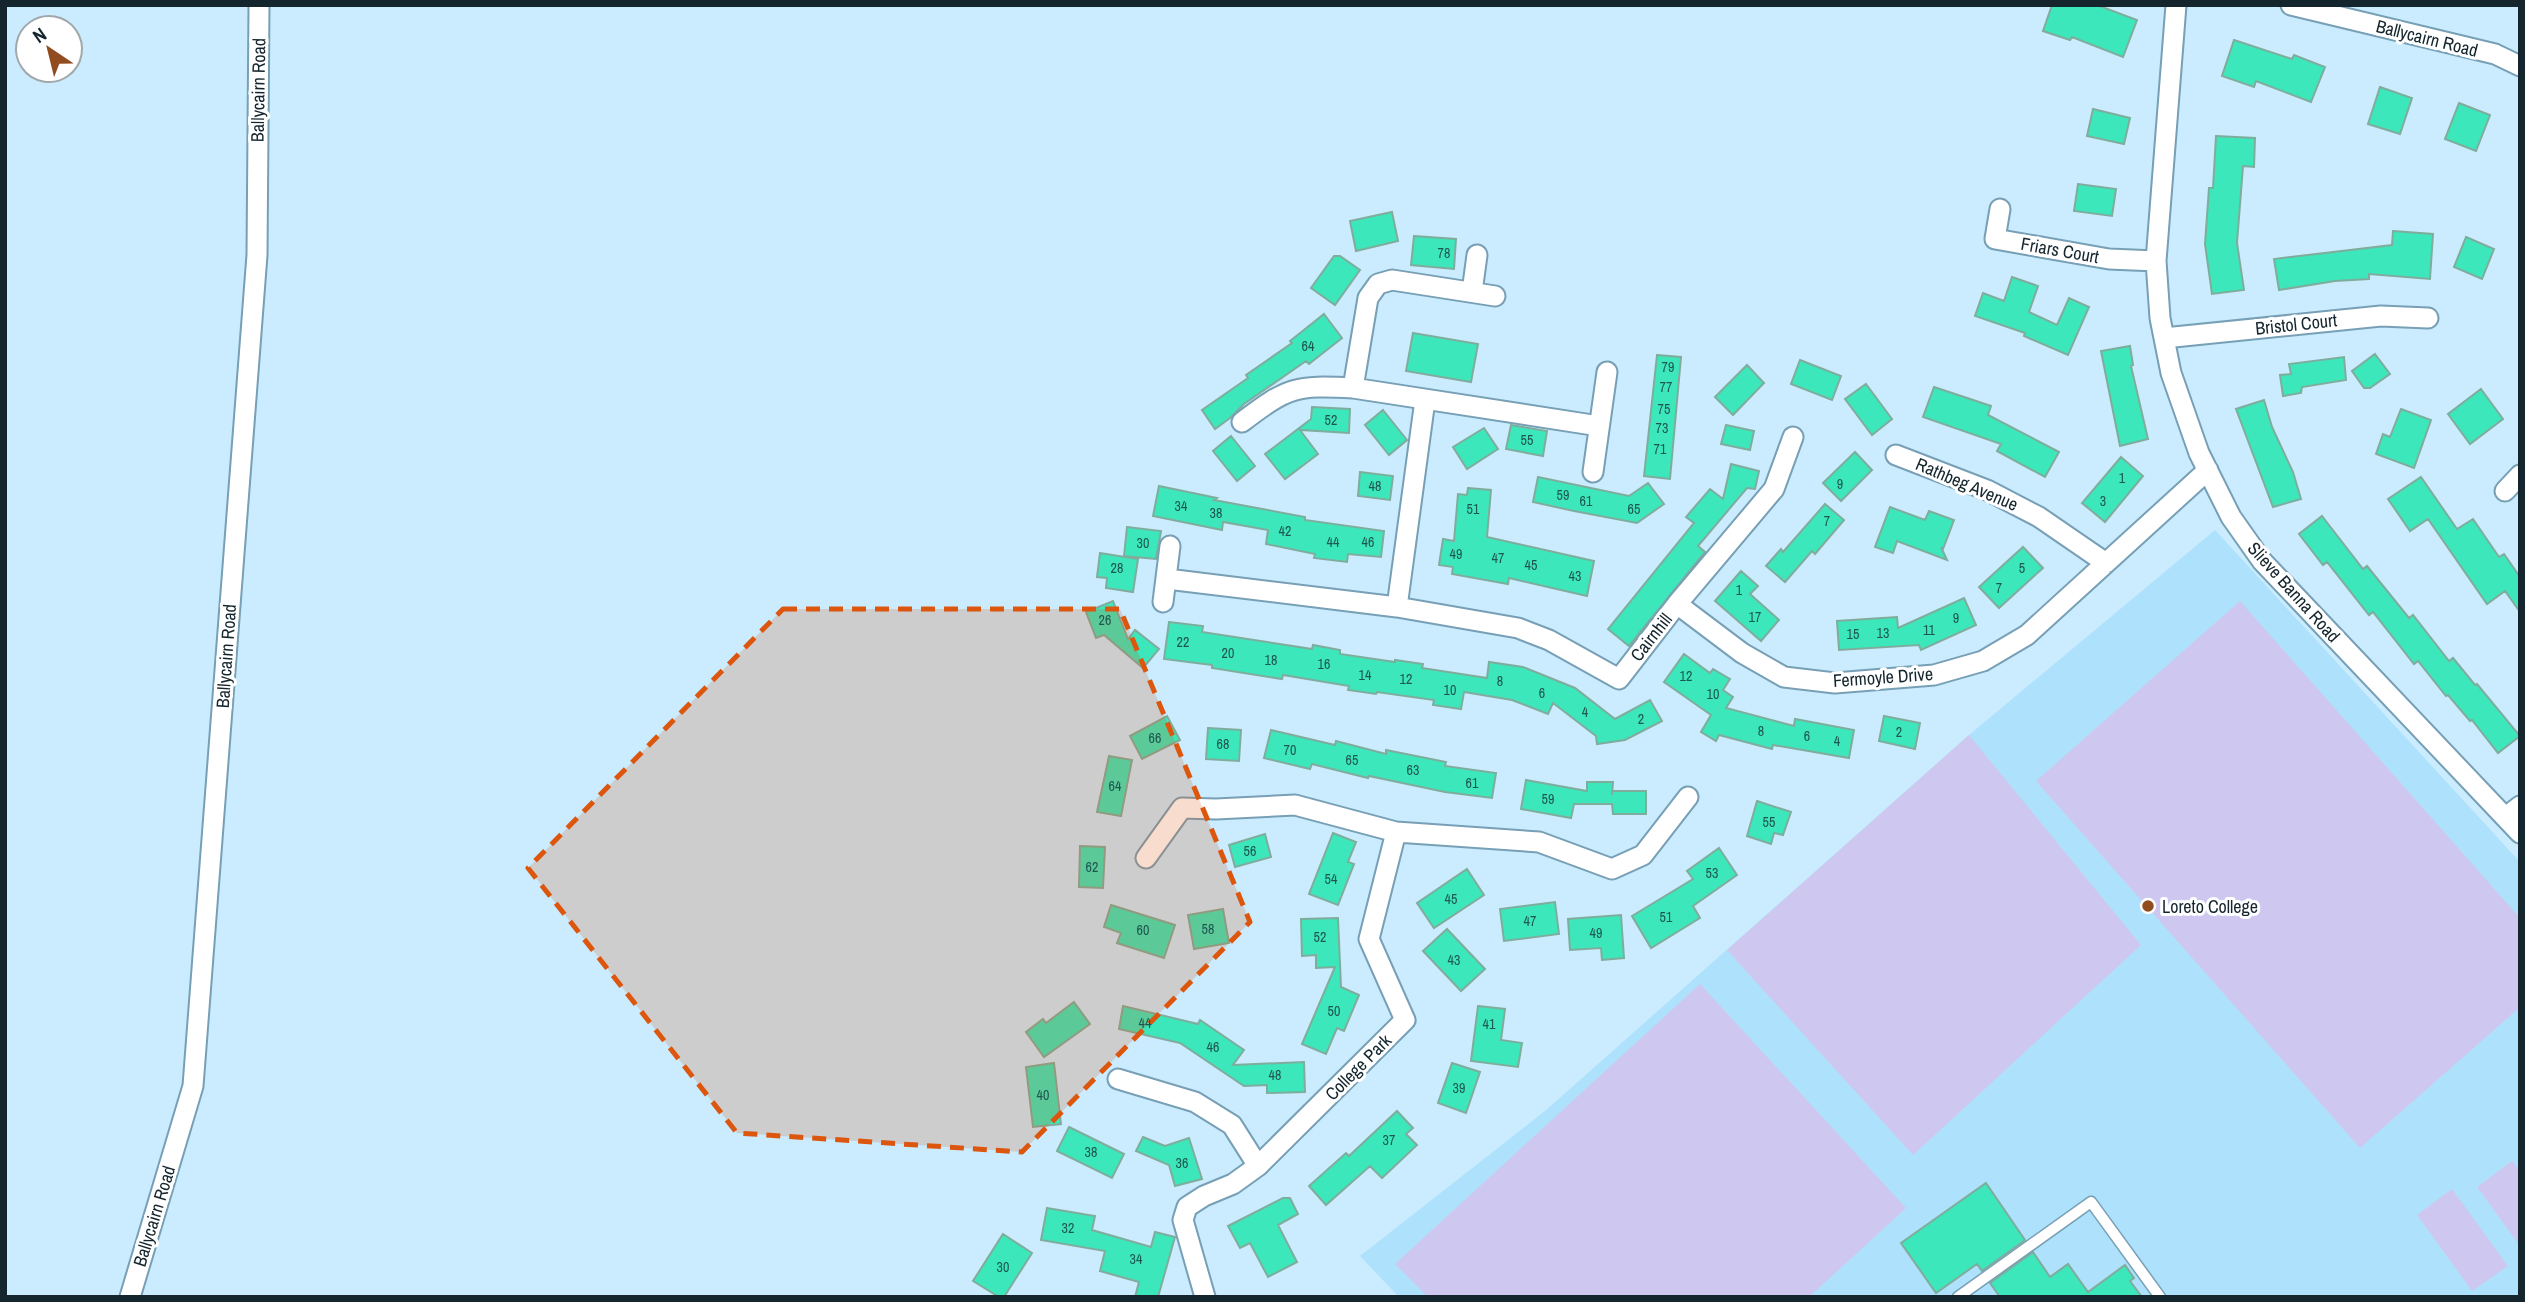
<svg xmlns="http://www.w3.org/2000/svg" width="2525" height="1302" viewBox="0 0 2525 1302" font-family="'Archivo Narrow',sans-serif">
<rect width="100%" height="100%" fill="#caecfe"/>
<path fill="#aee1fc" d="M2215,530L2520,862V1297H1399L1360,1256L1545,1111L1969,735Z"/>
<path fill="#cec8f0" d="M2240,601L2520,918V1007L2360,1148L2036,781Z
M1969,735L2141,945L1913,1155L1727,950Z
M1700,984L1906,1208L1809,1297H1428L1395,1264Z
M2512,1161L2520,1171V1246L2477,1187Z
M2452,1189L2508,1266L2472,1291L2417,1215Z"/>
<path fill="#3ce7bb" stroke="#7fad9d" stroke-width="2" d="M2052,5H2097L2137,20L2123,57L2072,37L2070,40L2043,31Z
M2234,40L2292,59L2294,55L2325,67L2311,102L2256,81L2254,87L2222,76Z
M2380,87L2412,98L2400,134L2368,124Z
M2459,103L2490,115L2476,151L2445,139Z
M2093,109L2130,118L2124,144L2087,136Z
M2216,136L2255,138L2254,167L2243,166L2237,243L2244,290L2212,294L2205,244L2209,188H2213Z
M2078,184L2116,189L2112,216L2074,211Z
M1392,212L1398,241L1356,251L1350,221Z
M2393,231L2433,234L2430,279L2369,274V279L2335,281L2279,290L2274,259L2392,245Z
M1414,236L1456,239L1454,269L1411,265Z
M2466,237L2494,249L2482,279L2454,267Z
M1334,256H1340L1360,270L1335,305L1311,288Z
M2012,277L2038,286L2029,312L2057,325L2069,298L2089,307L2068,355L2024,336L2025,333L1975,316L1983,293L2004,301Z
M1324,314L1342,338L1309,364L1306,361L1244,404L1230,418L1215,429L1202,410L1248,378L1246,375L1292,343L1290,341Z
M1413,333L1478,344L1471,382L1406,371Z
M2130,346L2133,365L2131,366L2148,439L2120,446L2101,351Z
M2375,354L2390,374L2370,388H2364L2352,371Z
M1657,355L1681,357L1670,479L1644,476Z
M2344,357L2346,380L2302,387L2301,393L2283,396L2280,375L2291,374L2289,364Z
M1800,360L1841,376L1832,400L1791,384Z
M1747,365L1764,383L1733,415L1715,397Z
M1866,384L1892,419L1872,435L1845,399Z
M1934,387L1991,406L1988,415L2059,452L2045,477L1997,451L2001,444L1923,417Z
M2481,389L2503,419L2470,444L2448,414Z
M2264,400L2272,427L2293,472L2301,499L2273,507L2236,409Z
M1312,407L1350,409L1349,433L1300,430L1318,454L1285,479L1265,454L1311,419Z
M2401,409L2431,420L2414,468L2376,454L2383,434L2390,437Z
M1383,410L1407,440L1389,455L1365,425Z
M1511,425L1547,431L1543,456L1506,449Z
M1726,425L1754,431L1750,450L1721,444Z
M1484,428L1498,449L1467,469L1453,447Z
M1231,436L1255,466L1237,481L1213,451Z
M1855,452L1872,470L1841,501L1823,483Z
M2121,457L2143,476L2105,522L2082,503Z
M1731,464L1759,471L1755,489L1747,488L1698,546L1705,552L1629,646L1608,629L1694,523L1686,517L1710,489L1723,499Z
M1360,472L1393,476L1390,500L1358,496Z
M1538,477L1629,496L1648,483L1664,504L1637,523L1574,511L1533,502Z
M2421,477L2457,529L2473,519L2499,557L2504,554L2520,577V612L2505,591L2487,604L2428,519L2410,531L2388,499Z
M1159,486L1217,498L1214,500L1305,517V520L1384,531L1381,557L1348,554L1347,562L1314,558L1315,554L1266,544L1268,530L1223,522L1222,530L1153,516Z
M1468,488L1491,490L1487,537L1594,561L1587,596L1509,578L1508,584L1452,574L1453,567L1439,565L1443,539L1454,541L1458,494L1467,495Z
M1825,504L1844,520L1815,554L1812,551L1785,582L1766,566L1781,549L1783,552Z
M1890,507L1925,520L1929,511L1954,520L1943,549L1941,547L1947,560L1897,541L1893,553L1875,547Z
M2322,516L2363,569L2367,566L2409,618L2413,615L2449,661L2453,658L2475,685L2477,684L2520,736L2498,753L2472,720L2470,721L2448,695L2446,696L2418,661L2414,664L2373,612L2369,615L2327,562L2323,565L2299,534Z
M1127,527L1161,531L1156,559L1124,556Z
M2023,547L2043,568L1999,608L1979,587Z
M1100,553L1138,559L1133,592L1106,588L1107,578L1097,577Z
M1741,571L1758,586L1750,594L1779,620L1761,641L1715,601Z
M1964,598L1976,625L1921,650L1919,645L1839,650L1837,621L1897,617L1898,628Z
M1113,601L1128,639L1135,630L1159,649L1143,668L1104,635L1096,638L1086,612Z
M1169,622L1203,626L1202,632L1312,649L1313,645L1340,650V654L1395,662V660L1423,664L1422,668L1487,678L1489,662L1523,667L1575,688L1615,719L1650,700L1662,721L1625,740L1597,744L1596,736L1553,703L1548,714L1512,700L1464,692L1461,709L1433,705L1434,700L1377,692L1376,694L1348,690L1349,686L1283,675L1282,679L1212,668V665L1164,659Z
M1684,654L1710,673L1713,669L1730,679L1723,690L1733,697L1726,708L1794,726L1795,719L1854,730L1849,758L1773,745L1772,749L1719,735L1716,741L1701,732L1711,715L1664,682Z
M1167,716L1180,740L1142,759L1130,736Z
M1884,716L1920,723L1915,749L1879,741Z
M1208,728L1241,730L1239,761L1206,759Z
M1271,730L1335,745L1336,741L1386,754V750L1446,762L1445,766L1496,773L1492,798L1445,792L1369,776L1368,778L1312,764L1310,769L1264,758Z
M1109,756L1132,760L1121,816L1097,812Z
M1526,780L1587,791V782H1613L1612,795V791H1646V814H1613L1612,804H1574L1571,818L1521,809Z
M1757,801L1791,812L1783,835L1774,833L1771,844L1747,836Z
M1333,833L1356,842L1348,862L1354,864L1338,905L1309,894Z
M1265,834L1271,857L1235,867L1229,845Z
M1080,846L1105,847L1103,888L1079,887Z
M1719,848L1737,875L1693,906L1700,918L1651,948L1632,916L1693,879L1687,871Z
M1467,869L1484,895L1434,928L1417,903Z
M1555,902L1559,934L1504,941L1500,909Z
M1111,905L1175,925L1164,958L1117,943L1121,933L1104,927Z
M1223,909L1229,943L1194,949L1188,915Z
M1621,915L1624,958L1602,960L1601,948L1570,950L1568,919Z
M1338,918L1341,987L1359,995L1344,1031L1337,1028L1326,1054L1302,1044L1335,967L1316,968V955L1302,956L1301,919Z
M1447,929L1485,969L1461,991L1423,951Z
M1074,1002L1090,1024L1044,1057L1026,1032L1043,1019L1046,1023Z
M1123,1006L1198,1024L1200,1020L1244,1050L1233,1065L1304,1062L1305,1092L1267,1093V1085L1244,1086L1180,1043L1119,1029Z
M1478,1006L1505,1009L1501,1040L1522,1043L1518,1067L1471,1061Z
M1054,1063L1061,1124L1033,1127L1026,1067Z
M1452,1063L1480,1072L1466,1113L1438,1103Z
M1397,1111L1413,1128L1406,1134L1417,1145L1382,1178L1370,1166L1326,1205L1309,1186L1346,1153L1349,1156Z
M1069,1127L1124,1154L1112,1178L1057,1151Z
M1143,1137L1165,1146L1189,1138L1202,1179L1175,1186L1169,1165L1136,1151Z
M1986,1183L2025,1240L1982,1271L1977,1264L1936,1293L1901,1243Z
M1283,1198H1290L1298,1214L1278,1225L1297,1262L1268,1277L1250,1243L1240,1248L1228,1226Z
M1047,1208L1095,1216L1092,1230L1151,1247L1155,1232L1175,1237L1158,1297H1135L1139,1282L1100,1271L1105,1251L1041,1240Z
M1003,1234L1032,1253L1004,1297H999L973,1281Z
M2033,1252L2050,1277L2068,1264L2088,1292L2125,1265L2134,1278L2130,1281L2142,1297H2000L1990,1283Z"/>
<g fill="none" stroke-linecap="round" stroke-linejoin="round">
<g stroke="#779fb5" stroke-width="13">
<path id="lane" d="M1958,1297L2091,1202L2160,1297"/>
</g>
<g stroke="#779fb5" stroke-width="23">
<path id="street" d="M2176,5L2156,261L2160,318L2171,373L2199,453L2231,517L2262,561L2520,833
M2291,5L2495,54L2520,66
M2000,209L1995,239L2109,259L2156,261
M1472,292L1477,255
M2164,338L2381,316L2428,318
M1353,388L1368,298L1378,284L1392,280L1495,296
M1242,422C1288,387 1295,385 1353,388L1599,426
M1896,455L1987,490L2039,517L2106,563
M1593,472L1607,372
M2505,491L2520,475
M1167,579L1397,607L1518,628L1549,640L1619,679L1677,604L1774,489L1793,437
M1163,602L1170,546
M1677,604L1742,653L1784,677L1835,683L1934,675L1983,661L2027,635L2208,470
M1397,607L1425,400
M2506,817L2520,806
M1146,858L1182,808L1216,809L1295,805L1396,832
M1118,1079L1195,1102L1232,1125L1258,1166
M130,1297L193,1086L257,255L259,5
M1205,1297L1183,1220L1187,1207L1204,1196L1233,1184L1258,1166L1405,1020L1369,939L1396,832L1539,842L1612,869L1643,855L1688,797"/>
</g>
<use href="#lane" stroke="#fff" stroke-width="10"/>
<use href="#street" stroke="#fff" stroke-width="19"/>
</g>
<path fill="#dd560e" fill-opacity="0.2" stroke="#dd560e" stroke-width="5" stroke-dasharray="14 9" stroke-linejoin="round" d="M783,609H1120L1250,922L1022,1152L737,1133L528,868Z"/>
<circle fill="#914d1f" stroke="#fff" stroke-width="2.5" cx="2148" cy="906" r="7"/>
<g text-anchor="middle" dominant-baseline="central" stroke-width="6" stroke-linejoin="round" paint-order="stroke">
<g font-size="14" fill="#1e5650">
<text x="1444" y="253">78</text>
<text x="1308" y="346">64</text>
<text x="1668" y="367">79</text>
<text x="1666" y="387">77</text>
<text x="1664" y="409">75</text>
<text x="1331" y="420">52</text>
<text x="1662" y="428">73</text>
<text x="1527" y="440">55</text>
<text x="1660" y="449">71</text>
<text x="2122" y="478">1</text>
<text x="1840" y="484">9</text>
<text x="1375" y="486">48</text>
<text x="1563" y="495">59</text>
<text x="1586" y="501">61</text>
<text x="2103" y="501">3</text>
<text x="1181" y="506">34</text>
<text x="1473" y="509">51</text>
<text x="1634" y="509">65</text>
<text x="1216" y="513">38</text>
<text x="1827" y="521">7</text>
<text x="1285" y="531">42</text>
<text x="1333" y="542">44</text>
<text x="1368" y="542">46</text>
<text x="1143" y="543">30</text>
<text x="1456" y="554">49</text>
<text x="1498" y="558">47</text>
<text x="1531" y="565">45</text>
<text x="1117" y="568">28</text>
<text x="2022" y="568">5</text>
<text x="1575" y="576">43</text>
<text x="1999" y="588">7</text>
<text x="1739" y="590">1</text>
<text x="1755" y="617">17</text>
<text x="1956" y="618">9</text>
<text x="1105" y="620">26</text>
<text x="1929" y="630">11</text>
<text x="1883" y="633">13</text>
<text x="1853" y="634">15</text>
<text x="1183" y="642">22</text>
<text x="1228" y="653">20</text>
<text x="1271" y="660">18</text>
<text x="1324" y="664">16</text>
<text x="1365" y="675">14</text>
<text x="1686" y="676">12</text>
<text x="1406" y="679">12</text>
<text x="1500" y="681">8</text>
<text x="1450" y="690">10</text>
<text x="1542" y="693">6</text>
<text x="1713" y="694">10</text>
<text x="1585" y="712">4</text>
<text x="1641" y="719">2</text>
<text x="1761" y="731">8</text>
<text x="1899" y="732">2</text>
<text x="1807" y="736">6</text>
<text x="1155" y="738">66</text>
<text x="1837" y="741">4</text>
<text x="1223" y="744">68</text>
<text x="1290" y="750">70</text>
<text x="1352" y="760">65</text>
<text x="1413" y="770">63</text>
<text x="1472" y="783">61</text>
<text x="1115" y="786">64</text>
<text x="1548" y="799">59</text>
<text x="1769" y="822">55</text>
<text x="1250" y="851">56</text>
<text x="1092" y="867">62</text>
<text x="1712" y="873">53</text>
<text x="1331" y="879">54</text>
<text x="1451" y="899">45</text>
<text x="1666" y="917">51</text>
<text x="1530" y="921">47</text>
<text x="1208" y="929">58</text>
<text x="1143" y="930">60</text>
<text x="1596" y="933">49</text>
<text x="1320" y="937">52</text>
<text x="1454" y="960">43</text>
<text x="1334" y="1011">50</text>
<text x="1145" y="1023">44</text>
<text x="1489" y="1024">41</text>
<text x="1213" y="1047">46</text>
<text x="1275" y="1075">48</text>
<text x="1459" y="1088">39</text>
<text x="1043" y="1095">40</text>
<text x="1389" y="1140">37</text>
<text x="1091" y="1152">38</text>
<text x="1182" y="1163">36</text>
<text x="1068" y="1228">32</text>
<text x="1136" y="1259">34</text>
<text x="1003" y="1267">30</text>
</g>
<g font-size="18" fill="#14252d" stroke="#fff">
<text transform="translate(2427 38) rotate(14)">Ballycairn Road</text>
<text transform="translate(258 90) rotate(-89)">Ballycairn Road</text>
<text transform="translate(2060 250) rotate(10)">Friars Court</text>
<text transform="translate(2296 324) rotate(-6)">Bristol Court</text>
<text transform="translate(1967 484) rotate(23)">Rathbeg Avenue</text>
<text transform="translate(2294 592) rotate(48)">Slieve Banna Road</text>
<text transform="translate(1651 637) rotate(-52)">Cairnhill</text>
<text transform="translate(226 656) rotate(-86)">Ballycairn Road</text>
<text transform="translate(1883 677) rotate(-4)">Fermoyle Drive</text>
<text transform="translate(1358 1067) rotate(-45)">College Park</text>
<text transform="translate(154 1216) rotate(-73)">Ballycairn Road</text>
</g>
<g font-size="18" fill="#14252d" stroke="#fff" text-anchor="start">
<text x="2162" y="906">Loreto College</text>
</g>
</g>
<rect width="2525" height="1302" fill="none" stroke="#14252d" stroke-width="14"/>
<g transform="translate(49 49) rotate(325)"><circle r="33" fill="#ffffff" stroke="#a1a8ab" stroke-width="2"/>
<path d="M0-5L12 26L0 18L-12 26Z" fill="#914d1f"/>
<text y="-10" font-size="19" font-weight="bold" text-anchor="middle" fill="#14252d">N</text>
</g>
</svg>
